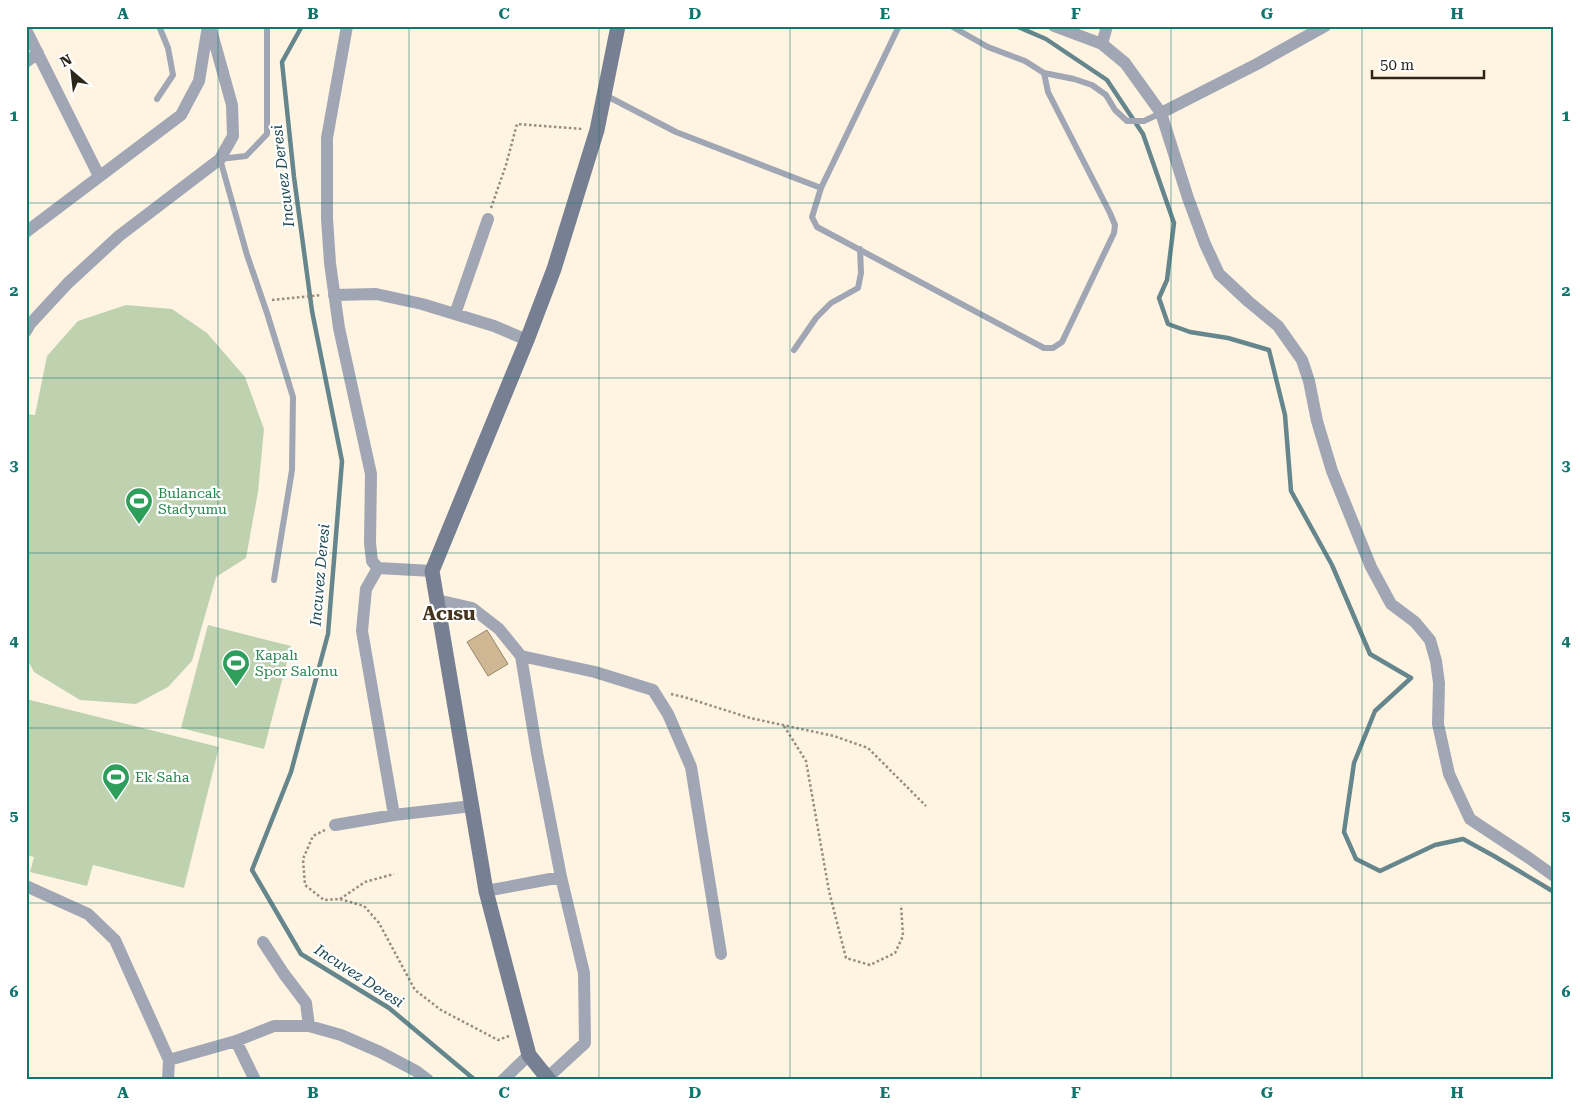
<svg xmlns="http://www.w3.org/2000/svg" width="1580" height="1106" viewBox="0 0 1580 1106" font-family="'Roboto Serif',serif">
<rect width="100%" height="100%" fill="#fff3e2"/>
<path fill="#bed2b0" d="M126,305L172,309L207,333L245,377L264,429L258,492L246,558L216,577L192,661L168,687L136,704L80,700L34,672L26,657V414L35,415L47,356L78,321Z
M208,625L291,646L264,749L181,728Z
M26,699L219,747L184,888L93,865L87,886L30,872L34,857L26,855Z"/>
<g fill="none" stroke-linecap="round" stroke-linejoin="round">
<path stroke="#65868c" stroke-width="4.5" d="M302,26L282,62L294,177L312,311L342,461L328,634L291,772L252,870L301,954L389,1008L475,1080
M1016,26L1046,39L1107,80L1143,134L1174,223L1167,280L1159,298L1168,324L1190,332L1228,338L1269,350L1285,415L1291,491L1332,565L1370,654L1411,678L1375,711L1354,763L1344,832L1356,859L1380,871L1435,845L1463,839L1494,856L1554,892"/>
</g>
<path fill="#cfb793" stroke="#98866c" d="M487,630L508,664L488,676L467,642Z"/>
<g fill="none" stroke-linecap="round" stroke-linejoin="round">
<path stroke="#978d7f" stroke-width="2.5" stroke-dasharray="2.5 2.5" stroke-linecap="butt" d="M491,208L506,165L517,124L583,129
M272,300L321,295
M671,694L684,697L750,718L834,736L868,748L926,806
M784,726L806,761L829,891L846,958L870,965L895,953L903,936L901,905
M325,830L313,836L303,859L305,885L324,900L340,899L364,906L379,923L415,990L441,1010L498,1040L509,1036
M340,899L365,882L394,874"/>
<path stroke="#a0a6b3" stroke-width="6" d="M267,26V134L246,156L220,159L247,255L267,313L293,397L292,470L274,580
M951,26L988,47L1025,61L1044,73L1074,79L1092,85L1106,95L1115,110L1127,121H1144L1161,113
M605,95L676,132L821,188L812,217L817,227L1044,348H1053L1062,342L1114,233L1115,225L1110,213L1048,92L1044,73
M157,99L173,75L168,48L159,26
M821,188L899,26
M794,350L816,318L831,303L858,288L861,273L860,249"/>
<path stroke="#a0a6b3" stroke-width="12" d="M347,26L327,138V218L330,263L339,328L371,474L370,543L372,561L378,568L432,571
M1054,26L1102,44L1125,63L1161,113L1257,64L1325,26
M26,30L99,176
M1102,44L1107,26
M26,62L38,53
M1161,113L1188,198L1205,244L1219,274L1249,302L1278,326L1302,360L1309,381L1317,421L1332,471L1371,567L1391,604L1415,622L1430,640L1436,661L1439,683L1438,724L1449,774L1470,819L1529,858L1554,876
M26,232L181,115L199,81L208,26
M334,295L376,294L422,304L494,326L527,340
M455,314L488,219
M26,331L30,324L68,283L119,236L220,159L233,136L232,105L210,26
M378,568L366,589L362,631L394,815
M437,600L472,608L499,629L521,656
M335,825L394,815L472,806
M26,886L88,914L115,940L169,1060L236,1041L274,1026H309L341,1035L380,1052L416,1071L428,1080
M486,891L561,877
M263,942L284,974L306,1003L309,1026
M236,1041L255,1080
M547,1078L585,1043L584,973L561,877L537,753L521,656L595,672L653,690L668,714L691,767L721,954
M168,1080L169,1060
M503,1080L529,1055"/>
<path stroke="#778092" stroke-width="15" d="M549,1080L529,1055L486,891L432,571L527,340L554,269L597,130L618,26"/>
</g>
<path fill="none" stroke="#0f766e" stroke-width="1" stroke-opacity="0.55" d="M218,26V1080M409,26V1080M599,26V1080M790,26V1080M981,26V1080M1171,26V1080M1362,26V1080M26,203H1554M26,378H1554M26,553H1554M26,728H1554M26,903H1554"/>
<defs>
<g id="stadium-pin" transform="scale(1.4375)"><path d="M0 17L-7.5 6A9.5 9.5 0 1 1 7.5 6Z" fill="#2e9e5b" stroke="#fff"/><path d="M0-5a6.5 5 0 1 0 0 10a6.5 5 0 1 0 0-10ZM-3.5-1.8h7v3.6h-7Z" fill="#fff"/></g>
</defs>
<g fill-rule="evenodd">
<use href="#stadium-pin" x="139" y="501"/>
<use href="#stadium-pin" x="236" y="663"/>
<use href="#stadium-pin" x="116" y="777"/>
</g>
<g text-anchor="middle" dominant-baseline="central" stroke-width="4.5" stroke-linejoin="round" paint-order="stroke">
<g font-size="14" fill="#27864d" stroke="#fff" text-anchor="start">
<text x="158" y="493">Bulancak<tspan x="158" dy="16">Stadyumu</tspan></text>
<text x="255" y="655">Kapalı<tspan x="255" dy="16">Spor Salonu</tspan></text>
<text x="135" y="777">Ek Saha</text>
</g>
<g font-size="15" font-style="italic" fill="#1b4853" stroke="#fff">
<text transform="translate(283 176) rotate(-97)">Incuvez Deresi</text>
<text transform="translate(320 575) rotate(-85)">Incuvez Deresi</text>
<text transform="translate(359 976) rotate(33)">Incuvez Deresi</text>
</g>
<g font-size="19" font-weight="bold" fill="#45351d" stroke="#fff">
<text x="449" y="613">Acısu</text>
</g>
</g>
<rect width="1580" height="1106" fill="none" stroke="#ffffff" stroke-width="55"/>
<g transform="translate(72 72) rotate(332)" stroke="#ffffff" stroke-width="4" paint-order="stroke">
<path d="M0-4L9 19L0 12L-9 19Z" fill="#2c251a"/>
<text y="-8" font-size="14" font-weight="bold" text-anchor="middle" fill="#2c251a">N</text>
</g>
<path d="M1372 70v8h112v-8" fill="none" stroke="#2c251a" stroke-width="2.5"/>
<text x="1380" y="70" font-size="15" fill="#2c251a" stroke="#ffffff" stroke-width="4" paint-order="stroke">50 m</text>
<rect x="28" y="28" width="1524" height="1050" fill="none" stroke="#0f766e" stroke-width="2"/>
<g font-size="16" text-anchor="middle" font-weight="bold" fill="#0f766e">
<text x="123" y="19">A</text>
<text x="313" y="19">B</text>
<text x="504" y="19">C</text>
<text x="695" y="19">D</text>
<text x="885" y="19">E</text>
<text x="1076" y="19">F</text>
<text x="1267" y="19">G</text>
<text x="1457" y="19">H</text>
<text x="14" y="121">1</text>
<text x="1566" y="121">1</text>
<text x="14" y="296">2</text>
<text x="1566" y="296">2</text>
<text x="14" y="471">3</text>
<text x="1566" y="471">3</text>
<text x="14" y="646">4</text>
<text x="1566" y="646">4</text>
<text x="14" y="821">5</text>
<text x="1566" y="821">5</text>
<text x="14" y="997">6</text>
<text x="1566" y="997">6</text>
<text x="123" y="1098">A</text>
<text x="313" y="1098">B</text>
<text x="504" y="1098">C</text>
<text x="695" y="1098">D</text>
<text x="885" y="1098">E</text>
<text x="1076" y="1098">F</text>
<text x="1267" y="1098">G</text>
<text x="1457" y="1098">H</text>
</g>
</svg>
